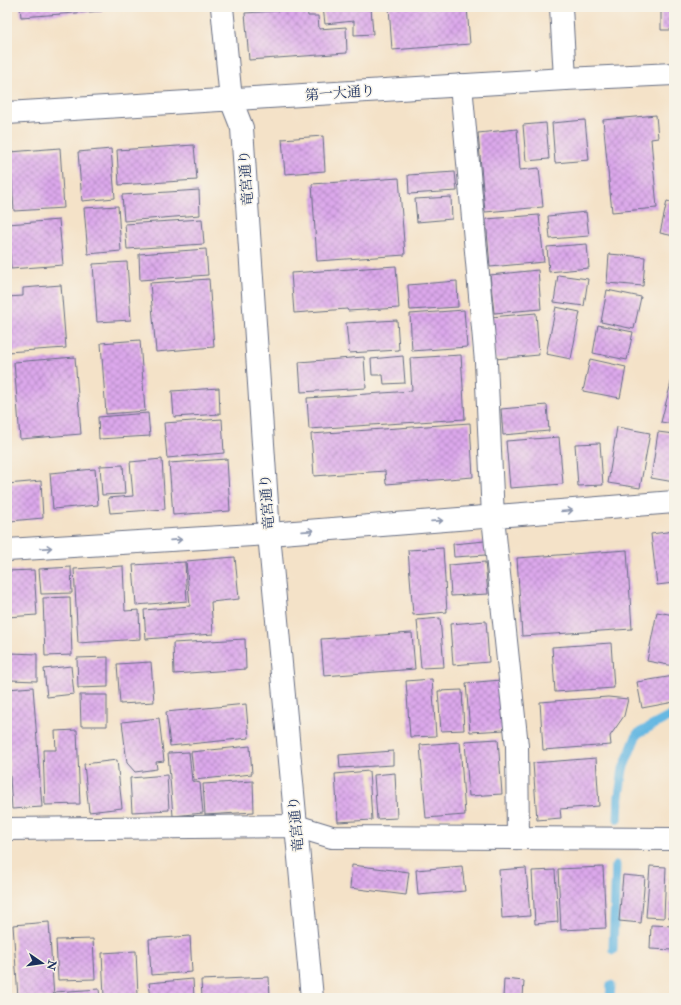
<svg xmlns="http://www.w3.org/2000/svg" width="681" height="1005" viewBox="0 0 681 1005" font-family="'IM FELL Double Pica','Noto Serif JP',serif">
<defs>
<pattern id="building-cross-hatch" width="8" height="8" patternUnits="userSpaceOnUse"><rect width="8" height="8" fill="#dca8eb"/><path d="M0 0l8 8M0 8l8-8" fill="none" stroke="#b289c2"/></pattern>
</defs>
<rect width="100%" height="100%" fill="#f7f3e8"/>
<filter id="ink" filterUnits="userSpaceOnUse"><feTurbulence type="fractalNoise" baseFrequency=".025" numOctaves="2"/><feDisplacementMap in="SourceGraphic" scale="8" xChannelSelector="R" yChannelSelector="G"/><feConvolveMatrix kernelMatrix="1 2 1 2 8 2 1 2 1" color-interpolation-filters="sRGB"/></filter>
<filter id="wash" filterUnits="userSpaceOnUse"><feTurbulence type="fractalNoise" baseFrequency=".012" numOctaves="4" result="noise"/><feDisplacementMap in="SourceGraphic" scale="16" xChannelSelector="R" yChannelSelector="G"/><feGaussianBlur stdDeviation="0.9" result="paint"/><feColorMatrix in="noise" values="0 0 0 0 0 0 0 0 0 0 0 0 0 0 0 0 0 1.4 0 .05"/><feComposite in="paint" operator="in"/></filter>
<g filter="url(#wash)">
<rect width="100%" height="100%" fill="#f4e2c8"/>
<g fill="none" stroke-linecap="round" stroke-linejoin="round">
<path stroke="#66b8e2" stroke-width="9" d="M618,819L619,796L623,769L637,734L674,714
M613,950L616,865
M610,998L611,985"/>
</g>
<g id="blocks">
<path fill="url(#building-cross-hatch)" d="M20,7H102V11L21,17Z
M323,7H371L373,34L354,35V21L325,24Z
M389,7H467L470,44L392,50Z
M661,7H674V30H661Z
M307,9L308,16H318L319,29L346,27L347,53L249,60L245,13Z
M656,115L658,138L651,139L657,208L612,212L603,120Z
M585,120L589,160L555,163L552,123Z
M546,123L549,159L526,161L523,125Z
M517,129L520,170L539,168L543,207L485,212L478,133Z
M323,136L325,171L285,174L282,139Z
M194,145L197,180L119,185L117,150Z
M60,148L64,208L14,211L10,152Z
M111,149L115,198L82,201L78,152Z
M455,172L457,191L409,194L408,175Z
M399,178L405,255L317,261L312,184Z
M199,190L200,215L124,221L122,195Z
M451,197L452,219L417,222L415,199Z
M667,201L674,203V236L660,233Z
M118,206L121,251L88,254L84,208Z
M586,212L589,236L550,239L548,216Z
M539,215L544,262L490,267L486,219Z
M202,219L204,244L127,249L125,224Z
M59,220L63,265L11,269L8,224Z
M587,244L589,268L549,272L547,247Z
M206,249L208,275L140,280L139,254Z
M609,254L645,257L643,286L607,283Z
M127,262L131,320L97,322L93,264Z
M396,266L399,308L348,311L347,309L294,313L291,273Z
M538,270L541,309L494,313L490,275Z
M558,275L588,279L584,306L554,302Z
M209,279L214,347L156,352L150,283Z
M457,281L458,307L410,310L408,285Z
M61,285L66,348L7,352V297L23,296V288Z
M607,290L641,297L634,329L601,322Z
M556,307L580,312L571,359L546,354Z
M464,310L467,347L412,351L410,314Z
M536,313L539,355L495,359L491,317Z
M397,320L399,350L349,353L346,323Z
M598,325L633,332L627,360L593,353Z
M140,340L145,411L106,414L101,343Z
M461,355L465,419L309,429L307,398L412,391L410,358Z
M403,356L405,383L384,384L383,375H372L371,359Z
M75,357L81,434L20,439L14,362Z
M364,357L366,388L301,392L299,362Z
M590,359L626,367L620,398L583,391Z
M673,375H674V424L661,422Z
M219,388L220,414L174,417L172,391Z
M547,405L549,431L503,435L501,409Z
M148,413L150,436L99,439L98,417Z
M222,419L224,453L167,458L164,423Z
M470,423L473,477L386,484L385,471L314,476L311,434Z
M617,427L650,433L640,488L608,483Z
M658,432L674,434V482L651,478Z
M559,437L563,484L510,488L506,441Z
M600,443L603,485L578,486L575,444Z
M162,459L165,509L110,513L108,498L133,496L130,462Z
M227,459L230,511L173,515L169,463Z
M123,465L125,494L102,495L100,466Z
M95,469L98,505L53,509L50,473Z
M41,481L43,518L10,521L7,484Z
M674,531V583L657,585L651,534Z
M485,541L486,555L454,557L453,544Z
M443,548L447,612L413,615L408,550Z
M627,550L632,629L522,636L517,558Z
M235,557L239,599L211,602L213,634L146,639L144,610L190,606L186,561Z
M185,562L187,601L136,605L133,565Z
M485,562L488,594L451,596L449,565Z
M123,566L125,611L139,610L140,639L78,643L74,569Z
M71,567L72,593L41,594L39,569Z
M34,570L37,615L7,617V571Z
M70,597L72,655L45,656L43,598Z
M657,612L674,615V666L647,661Z
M440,618L444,667L421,668L417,620Z
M486,621L489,662L453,665L450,624Z
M412,633L415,669L324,676L321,639Z
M245,639L246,669L174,674L173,643Z
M611,643L614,688L555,692L552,647Z
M11,653L37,654V681L10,680Z
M108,657V687L78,688L77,658Z
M151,662L154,702L120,704L117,664Z
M71,666L74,694L47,697L44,669Z
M674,676V702L642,708L637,682Z
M432,679L436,736L410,737L406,681Z
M501,680L504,730L470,732L466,683Z
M33,687L42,807L12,809L7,731V689Z
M462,690L464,730L441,731L438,691Z
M80,695H107V726H81Z
M608,697L628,699L624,716L610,736L611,745L543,750L540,702Z
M246,704L249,738L170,746L166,712Z
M159,718L164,761L156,762L157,769L135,772L127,763L122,722Z
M77,730L80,804L45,805L43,750H56L55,731Z
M498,739L502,794L469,796L465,741Z
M460,742L465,815L426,818L420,745Z
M250,746L252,774L194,780L191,752Z
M393,751V765L340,768L339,755Z
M189,752L192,781L200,783L203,813L173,816L168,753Z
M596,758L599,806L560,809L561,818L537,820L533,763Z
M117,760L122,808L89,812L84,764Z
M369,771L372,820L338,822L335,774Z
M395,773L397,818L377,819L374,775Z
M167,775L169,810L132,812L130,778Z
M253,781L254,812L205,815L203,784Z
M352,865L409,872L406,895L350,888Z
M462,866L465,891L418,895L416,870Z
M650,866L666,867L664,918L646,917Z
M603,867L606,928L561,930L558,869Z
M526,868L530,916L502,918L499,870Z
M672,869H674V918H669Z
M555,870L558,922L535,924L532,871Z
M623,875L645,877L641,923L619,921Z
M49,922L54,998H18L13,925Z
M651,925L674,926V950L650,949Z
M190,936L192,972L151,975L149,939Z
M93,939L95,979L58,980L56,940Z
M136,951L138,995L104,997L102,953Z
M269,977L270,998H202L201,980Z
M193,979L194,998H151L149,983Z
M504,979L524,981L523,998H503Z
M99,989L100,998H55V992Z"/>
</g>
</g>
<g filter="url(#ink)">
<use href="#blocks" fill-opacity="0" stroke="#676e83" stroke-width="1"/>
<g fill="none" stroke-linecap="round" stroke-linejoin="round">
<g stroke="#676e83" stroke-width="24">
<path id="street" d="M561,7L565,79
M461,85L486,362L493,517L517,746L518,837
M7,550L269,534L674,502
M7,829L296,826L332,837L674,839"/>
</g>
<g stroke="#676e83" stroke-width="24">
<path id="secondary" d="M222,7L231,100L242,128L269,534L312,998
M7,113L565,79L674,74"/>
</g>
<use href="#street" stroke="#fff" stroke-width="22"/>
<use href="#secondary" stroke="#fff" stroke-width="22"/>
</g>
<defs><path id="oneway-shaft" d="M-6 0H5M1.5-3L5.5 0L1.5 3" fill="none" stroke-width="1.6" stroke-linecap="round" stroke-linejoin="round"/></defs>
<g stroke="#8d97ae">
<use href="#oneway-shaft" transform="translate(567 511) rotate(-5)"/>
<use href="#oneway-shaft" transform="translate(437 521) rotate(-4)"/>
<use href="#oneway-shaft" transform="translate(308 531) rotate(-4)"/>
<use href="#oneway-shaft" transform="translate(176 540) rotate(-4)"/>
<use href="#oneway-shaft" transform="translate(46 548) rotate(-4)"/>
</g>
</g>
<g text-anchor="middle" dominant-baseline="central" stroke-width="3" stroke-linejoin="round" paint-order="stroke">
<g font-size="14" fill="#1b2f5e" stroke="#f7f3e8">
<text transform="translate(340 93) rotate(-4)">第一大通り</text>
<text transform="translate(246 178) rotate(-94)">竜宮通り</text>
<text transform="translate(267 502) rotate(-94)">竜宮通り</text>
<text transform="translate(296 824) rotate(-95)">竜宮通り</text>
</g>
</g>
<rect width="681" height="1005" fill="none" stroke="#f7f3e8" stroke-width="24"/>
<g transform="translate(42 963) rotate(103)" stroke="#f7f3e8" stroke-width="3" paint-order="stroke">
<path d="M0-3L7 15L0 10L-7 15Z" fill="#1b2f5e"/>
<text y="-6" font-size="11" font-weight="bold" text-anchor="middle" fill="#1b2f5e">N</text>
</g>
</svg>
